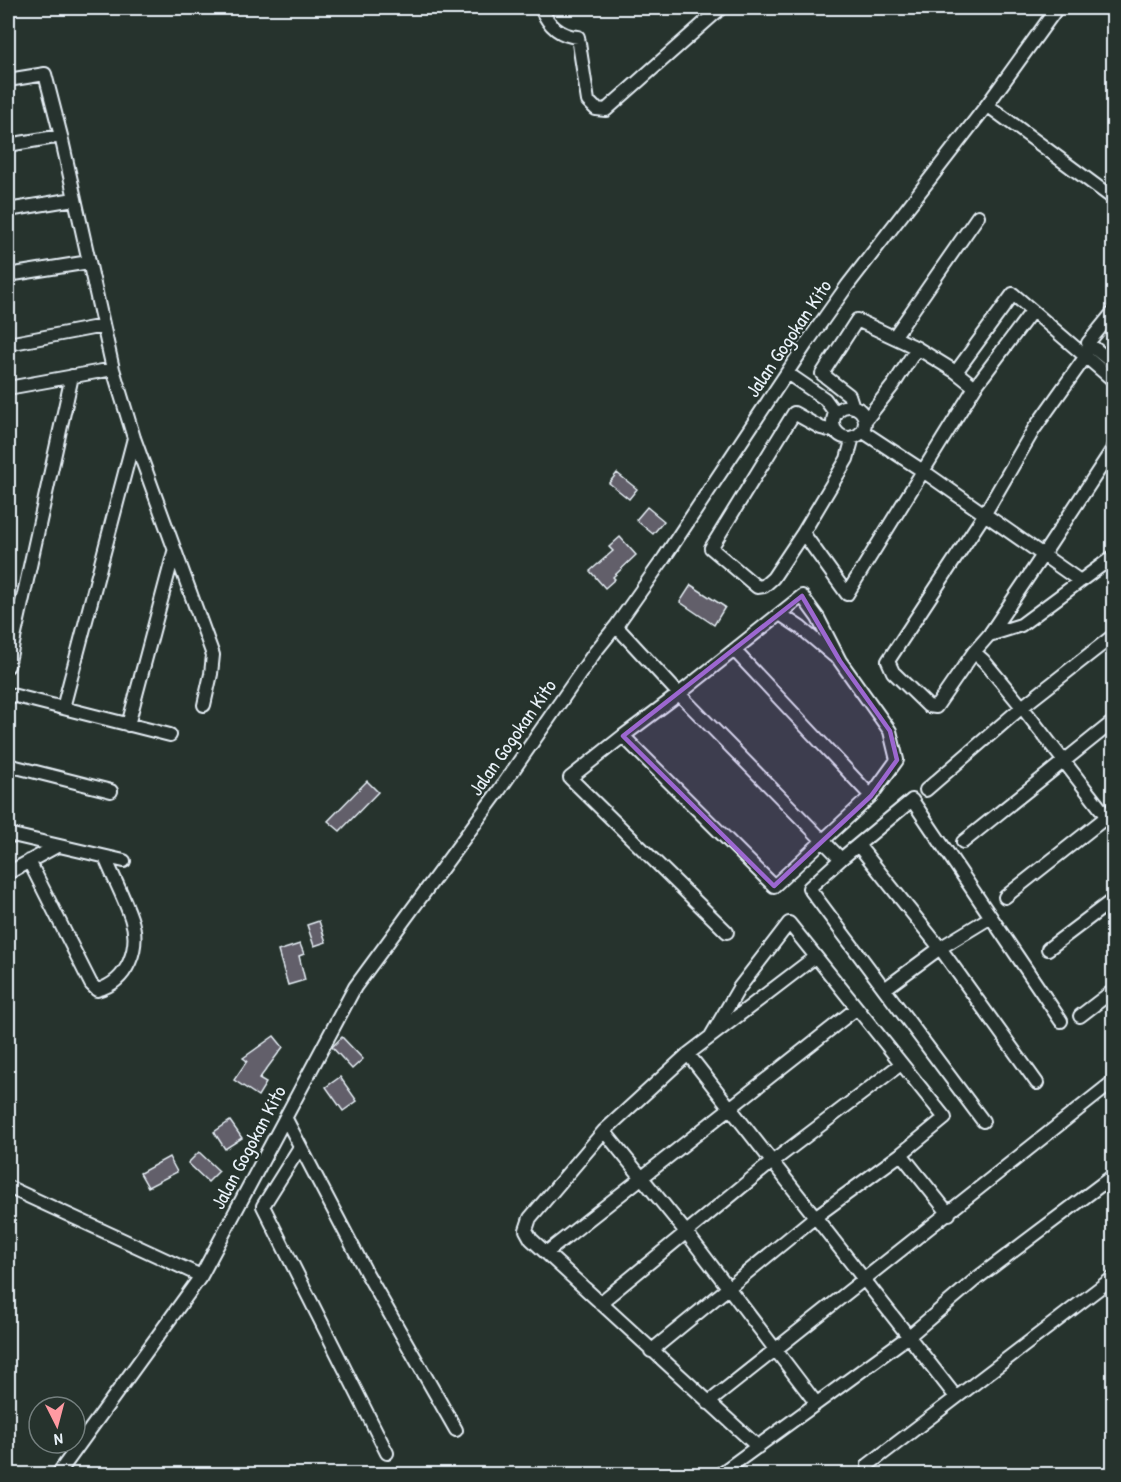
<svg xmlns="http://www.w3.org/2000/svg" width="1121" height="1482" viewBox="0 0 1121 1482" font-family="'Patrick Hand',sans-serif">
<rect width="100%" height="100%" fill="#26332d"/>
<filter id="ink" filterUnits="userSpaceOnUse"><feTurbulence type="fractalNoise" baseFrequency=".0167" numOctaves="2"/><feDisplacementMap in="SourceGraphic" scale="12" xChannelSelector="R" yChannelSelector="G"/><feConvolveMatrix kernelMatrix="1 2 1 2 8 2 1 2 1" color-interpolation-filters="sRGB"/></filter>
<g filter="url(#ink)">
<path fill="#625f6a" stroke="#e8f1f8" stroke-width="1.5" d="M617,473L637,489L629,499L609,483Z
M647,507L664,521L653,534L636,520Z
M620,537L636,555L613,577L615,579L605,588L590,571L613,551L609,547Z
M691,585L725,607L714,625L680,602Z
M367,781L378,792L340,831L328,821Z
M319,921L326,942L314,946L307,925Z
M300,944L304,954L299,956L305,980L288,985L278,951Z
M274,1036L283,1047L259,1079L266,1083L258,1096L234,1080L247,1061L243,1058Z
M342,1037L363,1059L352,1069L332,1047Z
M340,1077L357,1101L343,1111L326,1087Z
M230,1121L242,1138L225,1149L214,1132Z
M199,1152L219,1171L208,1182L188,1163Z
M169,1157L177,1172L148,1187L140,1173Z"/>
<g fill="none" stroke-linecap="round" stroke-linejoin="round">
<g stroke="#e8f1f8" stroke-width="16">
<path id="minor" d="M541,8C548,25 560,36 578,37L588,101L596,109L606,110L721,8
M8,80L45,74L61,136L113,369L134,438L213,655L211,674L204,705
M987,105L1114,199
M8,145L61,136
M8,210L74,199
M8,275L89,262
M1114,311L1088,343L1114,364
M894,337L978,216
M8,344L103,326
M956,372L1013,294L1114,381
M787,373L825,399L836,414
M975,387L1032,311
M8,388L113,369
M833 422a16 16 0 1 1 32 0a16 16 0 1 1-32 0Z
M865,421L894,384L917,348
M862,431L923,471L1043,555L989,635L974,652L984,661L1022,707L1114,826
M837,432L821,428L794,413L711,548L757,587L764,586L773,578L803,533L847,459L853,437
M803,533L847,594L975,387L956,372L917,348L857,320L822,374L849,395L853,407
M1080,581L1043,555L1114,447
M780,614L801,628L834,656
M616,626L679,694L841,859L809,888L983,1121
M989,635L1021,625L1114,556
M734,650L871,796
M974,652L936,707L928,706L893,672L888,661L984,515L1034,429L1086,356
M8,666L72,376
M8,694L170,735
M63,708L134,438
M128,725L174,552
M623,736L679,694L802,596L818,618L840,661L890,731L897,760L871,796L774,886L623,736L570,778L727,932
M8,765L111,791
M926,790L1022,707L1114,635
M8,834L124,861
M963,842L1114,721
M858,845L940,948L1037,1083
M841,859L912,800L1061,1021
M29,861L91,984L97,990C128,982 141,947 131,918C124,897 113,877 105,857
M8,873L57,846
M1005,897L1114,811
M1048,949L1114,899
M886,988L940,948L991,917
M1080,1016L1114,990
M688,1054L956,1397
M286,1119L366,1272L456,1430
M604,1131L686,1232L816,1403
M300,1147L263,1206L387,1453
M901,1154L949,1214
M8,1187L201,1276
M546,1253L857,1008
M600,1303L772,1162L901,1064
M651,1351L815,1217L901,1154L945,1118L789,923L739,988L711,1036
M708,1403L1114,1081
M758,1447L531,1239L526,1230L530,1218L604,1131L688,1054L815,957
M868,1465L1114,1277
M58,1474L201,1276L355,987L498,792L595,652L616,626L664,558L806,344L847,286L987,105L1057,8
M720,1474L909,1336L976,1279L1114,1175"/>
</g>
<use href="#minor" stroke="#26332d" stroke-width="12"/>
</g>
</g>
<path fill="#9c67d0" fill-opacity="0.2" stroke="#9c67d0" stroke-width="4.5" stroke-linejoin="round" d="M802,596L840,661L890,731L897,760L871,796L774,886L623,736Z"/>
<g text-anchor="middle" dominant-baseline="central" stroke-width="4.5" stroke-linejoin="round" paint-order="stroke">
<g font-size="20" fill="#e8f1f8" stroke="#26332d">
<text transform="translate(788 338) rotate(-56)">Jalan Gogokan Kito</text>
<text transform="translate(512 737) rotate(-55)">Jalan Gogokan Kito</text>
<text transform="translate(248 1147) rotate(-62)">Jalan Gogokan Kito</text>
</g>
</g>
<rect width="1121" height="1482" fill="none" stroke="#26332d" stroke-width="30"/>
<rect x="15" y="15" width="1091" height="1452" fill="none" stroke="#e8f1f8" stroke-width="2" filter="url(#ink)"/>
<g transform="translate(57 1425) rotate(174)"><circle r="28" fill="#26332d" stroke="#747f7e" stroke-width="1.5"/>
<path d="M0-4.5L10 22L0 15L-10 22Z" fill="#ff9aa2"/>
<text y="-9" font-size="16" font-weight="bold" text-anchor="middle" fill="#e8f1f8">N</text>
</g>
</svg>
